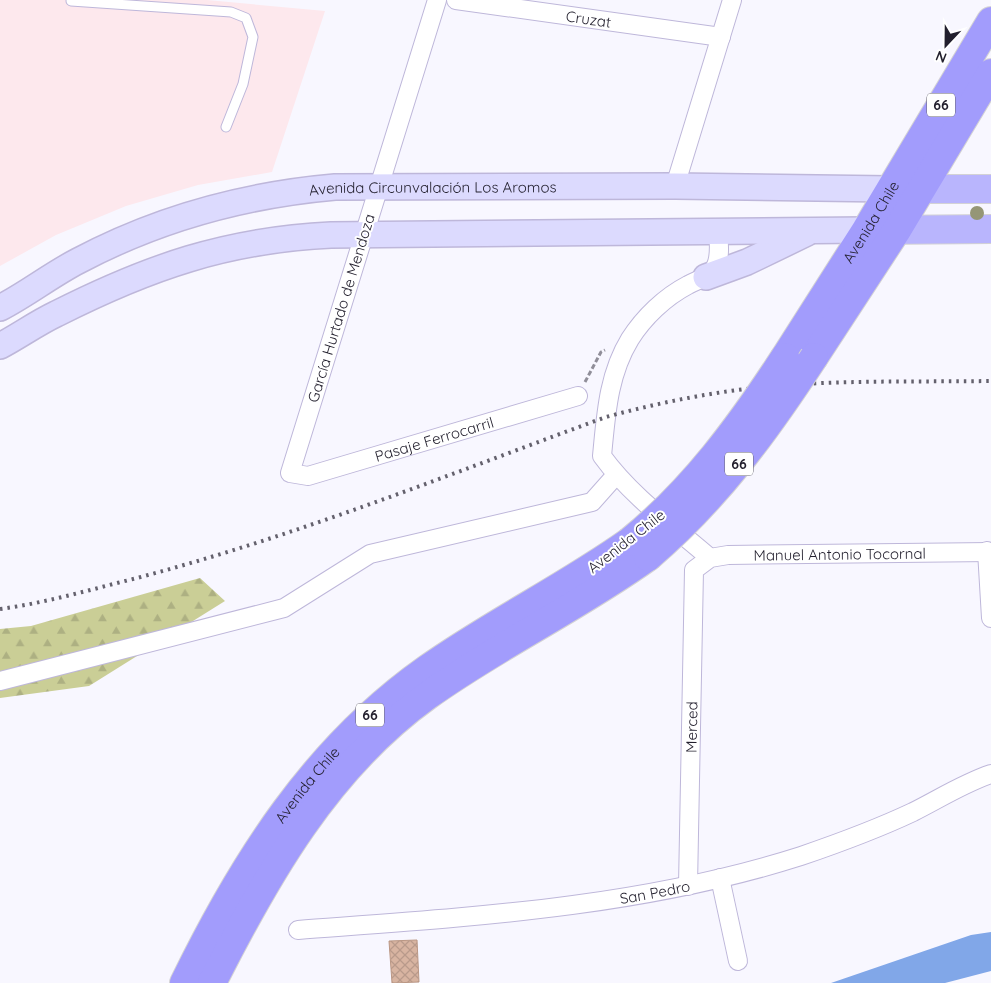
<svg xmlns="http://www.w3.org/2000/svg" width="991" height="983" viewBox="0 0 991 983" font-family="Quicksand,sans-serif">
<defs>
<pattern id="forest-firs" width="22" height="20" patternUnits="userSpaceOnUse" patternTransform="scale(1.25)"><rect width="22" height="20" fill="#cace96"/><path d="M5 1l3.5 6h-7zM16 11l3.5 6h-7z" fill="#adb082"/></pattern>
<pattern id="building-cross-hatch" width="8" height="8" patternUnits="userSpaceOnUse" patternTransform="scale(1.25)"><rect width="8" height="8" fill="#d8b4a1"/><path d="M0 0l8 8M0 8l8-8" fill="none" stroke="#b99a8b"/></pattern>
</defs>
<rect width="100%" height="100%" fill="#f8f7ff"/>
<path fill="#fde8ed" d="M0,0H207L325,11L272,172L198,185L126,206L56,235L0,266Z"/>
<path fill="url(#forest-firs)" d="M200,578L225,601L89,686L0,698V629L31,626Z"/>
<path fill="#81a7e8" d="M991,932V971L945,983H831L971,935Z"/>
<path fill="url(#building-cross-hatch)" stroke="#ba9784" d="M417,940L419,982L392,983L389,941Z"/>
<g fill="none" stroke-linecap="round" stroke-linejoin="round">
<g stroke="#beb7da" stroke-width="11">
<path id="service" d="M71,1L231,12L246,18L253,37L243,84L226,127"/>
</g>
<g stroke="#beb7da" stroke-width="20">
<g id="minor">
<path id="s1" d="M437,0L290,473L308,476L578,396"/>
<path id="s2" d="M456,0L721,37"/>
<path d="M675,186L732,0"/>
<path d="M987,551L991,618"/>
<path d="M710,558C673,526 631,496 602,456C606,415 608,375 630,339C644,317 665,297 688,285C697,280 707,278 714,269C721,259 719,243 718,232"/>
<path d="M0,681L284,608L370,554L592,502L616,475"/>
<path d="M720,878L738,961"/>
<path id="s3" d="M688,886L694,570L710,558L728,555L991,552"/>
<path id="s4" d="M298,930C468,917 638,908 801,856C839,843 877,829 913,812C939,799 964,783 991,774"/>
</g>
</g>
<g stroke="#beb7da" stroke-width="28">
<g id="secondary">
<path d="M706,277L747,262L807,233"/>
<path id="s5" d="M0,308C27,294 51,275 78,261C159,218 244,195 335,187L675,186L890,189"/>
<path d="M0,346C19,336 37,323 56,314C149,267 227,240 331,235L866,230"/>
</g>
</g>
<g stroke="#d3d2d5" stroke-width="30">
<path id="primary" d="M900,189H991
M877,230L991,229"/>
</g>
<g stroke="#d3d2d5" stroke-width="30">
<g id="trunk">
<path id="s6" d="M785,357L866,230L991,21"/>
<path d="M814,357L897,230L991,73"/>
<path id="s7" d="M184,983C243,862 315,748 427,669C492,623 564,588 629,542"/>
<path d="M212,983C266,876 327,768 427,696C498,645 577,608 648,557"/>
</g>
</g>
<path stroke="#908e99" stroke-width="3" stroke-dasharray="5 2.5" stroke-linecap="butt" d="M585,382L601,352L605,350"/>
<use href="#service" stroke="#fff" stroke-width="9"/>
<use href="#minor" stroke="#fff" stroke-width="18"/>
<use href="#secondary" stroke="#dcdafe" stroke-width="25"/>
<use href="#primary" stroke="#b9b5fd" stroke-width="28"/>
<use href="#trunk" stroke="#a29cfc" stroke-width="28"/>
<path stroke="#64616d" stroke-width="4" stroke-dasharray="2.5 5" stroke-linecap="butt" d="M0,609C45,603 89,590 133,579C294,537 450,474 606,417C661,402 717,391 774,386C846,380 919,382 991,381"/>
<g stroke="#d3d2d5" stroke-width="30" stroke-linecap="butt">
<path id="trunk-bridge" d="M629,542C693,490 740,426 785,357
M648,557C717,498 765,432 814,357"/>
</g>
<use href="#trunk-bridge" stroke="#a29cfc" stroke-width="28"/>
</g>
<circle fill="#959676" cx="977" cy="213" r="7"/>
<g text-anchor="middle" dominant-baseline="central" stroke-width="4" stroke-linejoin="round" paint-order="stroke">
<g fill="#fff" stroke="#64626c" stroke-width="1">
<rect x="927" y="93.5" width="28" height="23" rx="4"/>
<rect x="725" y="452.5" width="28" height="23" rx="4"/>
<rect x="356" y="703.5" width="28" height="23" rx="4"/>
</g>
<g font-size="14" font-weight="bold" fill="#221f2d">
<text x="941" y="105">66</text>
<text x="739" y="464">66</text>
<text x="370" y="715">66</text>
</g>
<g font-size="15" fill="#221f2d" stroke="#fff">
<text stroke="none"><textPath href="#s2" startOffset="134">Cruzat</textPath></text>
<text stroke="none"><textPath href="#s5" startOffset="458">Avenida Circunvalación Los Aromos</textPath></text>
<text stroke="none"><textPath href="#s6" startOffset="160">Avenida Chile</textPath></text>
<text transform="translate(341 308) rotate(-73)">García Hurtado de Mendoza</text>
<text stroke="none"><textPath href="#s1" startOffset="645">Pasaje Ferrocarril</textPath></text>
<text transform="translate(626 541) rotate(-38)">Avenida Chile</text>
<text stroke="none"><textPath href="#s3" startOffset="466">Manuel Antonio Tocornal</textPath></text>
<text stroke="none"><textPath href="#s3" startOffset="159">Merced</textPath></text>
<text stroke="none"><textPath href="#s7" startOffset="234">Avenida Chile</textPath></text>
<text stroke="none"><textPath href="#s4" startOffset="359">San Pedro</textPath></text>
</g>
</g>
<g transform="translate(946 45) rotate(202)" stroke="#ffffff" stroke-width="4" paint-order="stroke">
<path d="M0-4L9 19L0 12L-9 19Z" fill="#221f2d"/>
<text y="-8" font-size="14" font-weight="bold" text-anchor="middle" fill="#221f2d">N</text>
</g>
</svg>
